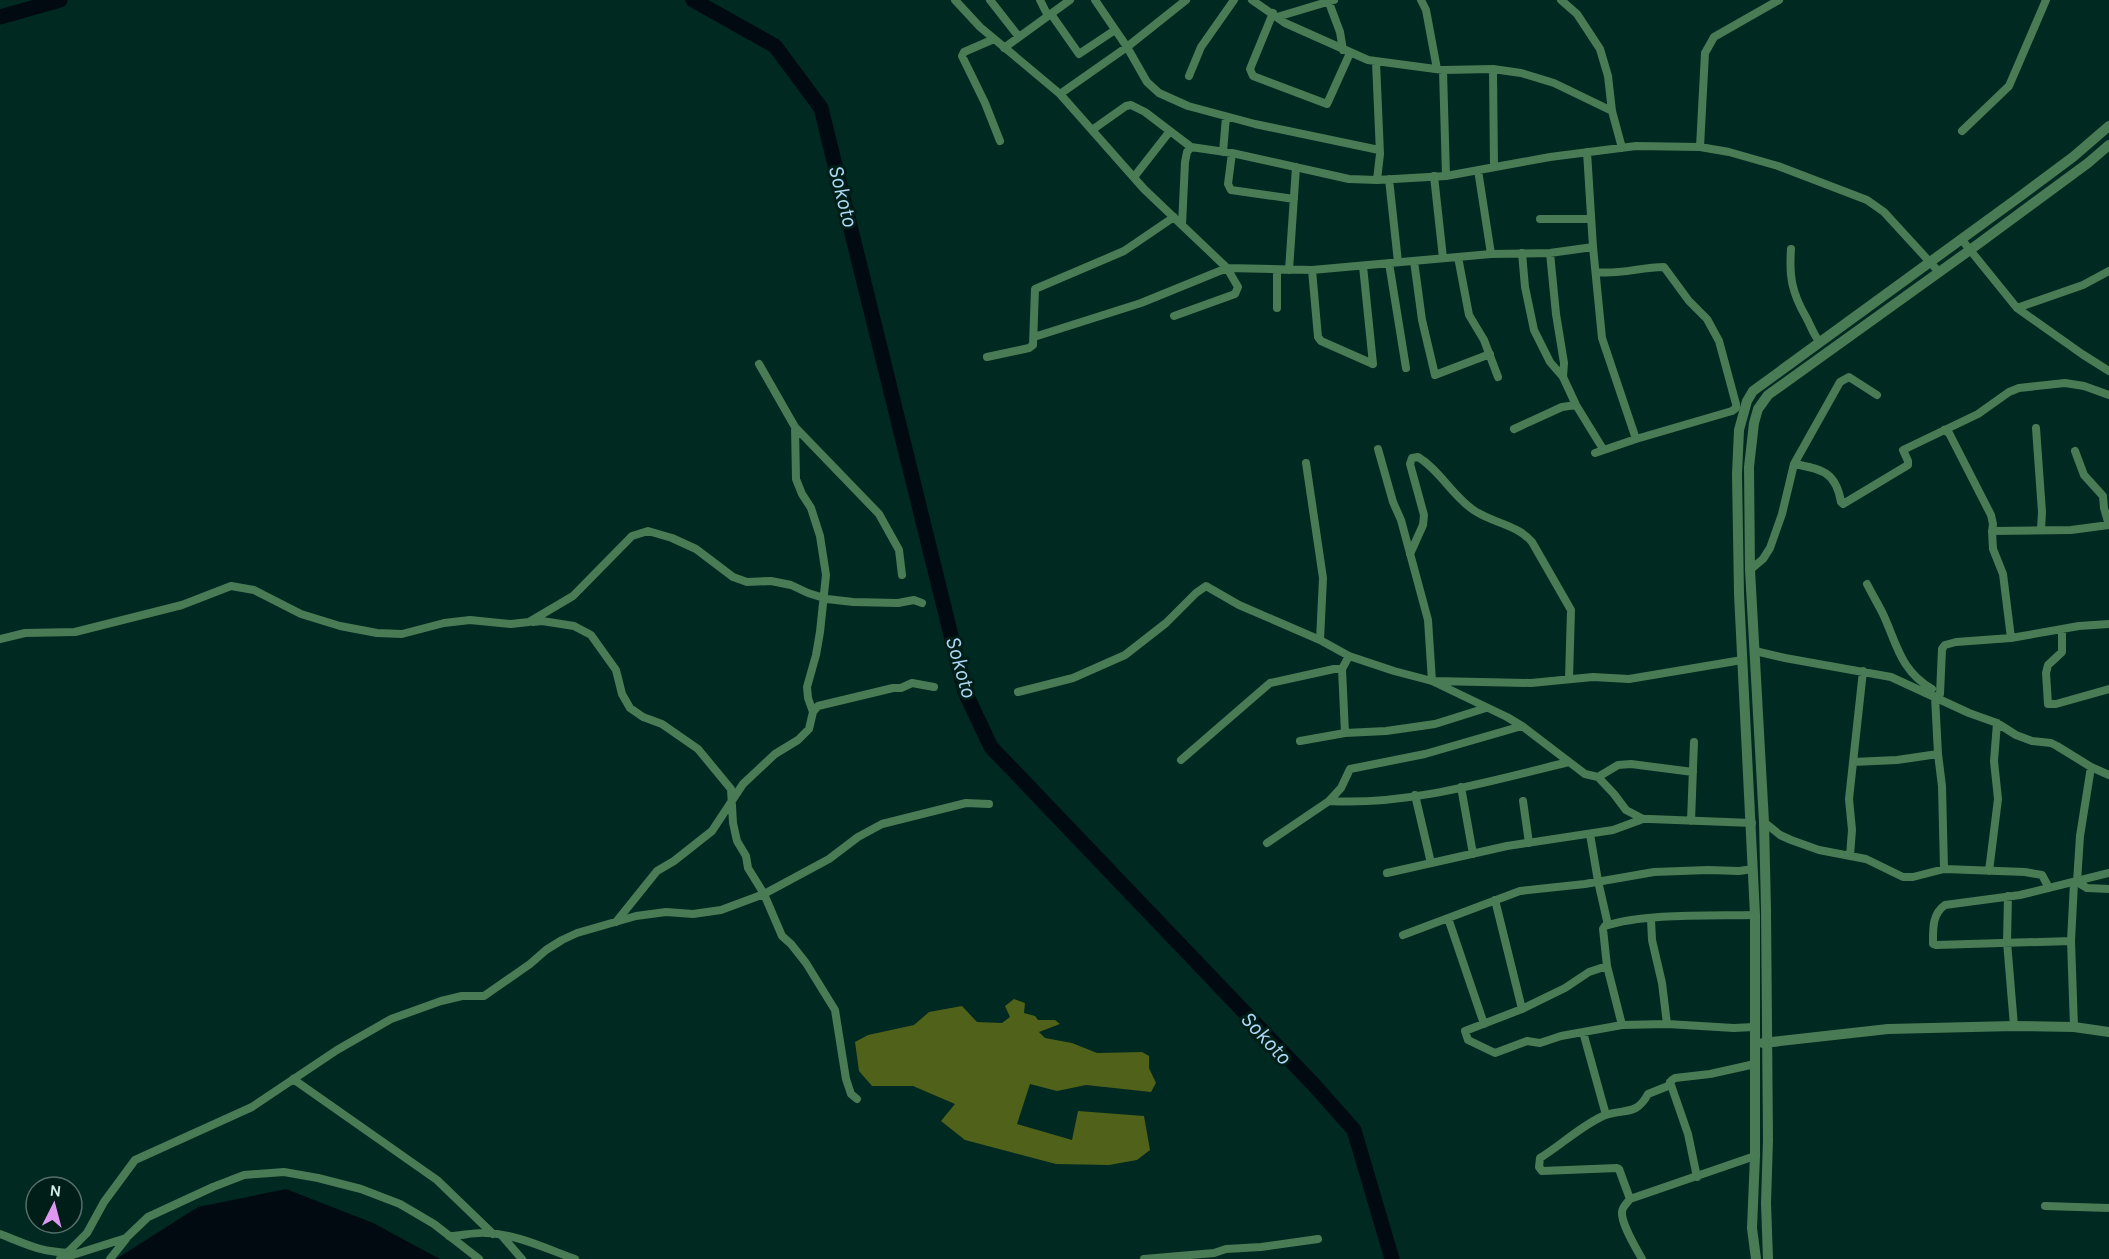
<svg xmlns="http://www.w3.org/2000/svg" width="2109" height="1259" viewBox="0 0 2109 1259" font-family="Karla,sans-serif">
<rect width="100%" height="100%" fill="#002922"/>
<path fill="#506119" d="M1014,999L1025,1003L1024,1013L1035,1016L1038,1020H1055L1060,1024L1039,1032L1045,1038L1072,1043L1097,1053L1142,1052L1149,1056V1068L1156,1083L1151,1092L1086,1085L1057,1091L1030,1084L1017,1124L1072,1140L1078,1111L1144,1116L1150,1150L1137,1160L1109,1165L1056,1164L965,1140L941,1121L955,1104L913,1086H872L859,1071L855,1042L868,1035L914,1025L929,1012L962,1006L977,1022L1002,1023L1010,1017L1005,1006Z"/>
<path fill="#010a11" d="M286,1189L373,1223L440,1259H116L198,1207Z"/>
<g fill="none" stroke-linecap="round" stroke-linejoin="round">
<path stroke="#010a11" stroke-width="15" d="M693,0L775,46L821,108L965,692L991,747L1315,1086L1354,1130L1392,1259
M0,17L60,0"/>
<path stroke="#497b54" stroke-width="8" d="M955,0L980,27L1060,94L1144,189L1227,268L1238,287L1235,294L1174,316
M990,0L1019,37
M1040,0L1048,16
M1095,0L1127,47L1147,82L1159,93L1188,106L1255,124L1379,150
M1252,0L1285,23L1368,60L1443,70L1493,69L1521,73L1554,83L1612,111
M1328,0L1340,32L1343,50
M1421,0L1426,10L1437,69
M1561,0L1577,14L1600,49L1608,76L1612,111L1622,148
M1273,13L1250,69L1253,76L1327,104L1350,53
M1051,14L1079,54L1115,30
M1277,17L1334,0
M994,39L964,52L962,56L985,103L1000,141
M1004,48L1070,0
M1376,62L1380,154L1377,180
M1493,69L1494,167
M1443,70L1446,176
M1189,76L1201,47L1234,0
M1060,94L1127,47L1186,0
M1092,130L1126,106L1131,105L1145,112L1191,147L1232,153L1349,179L1377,180L1446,176L1550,157L1636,146L1700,147L1729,152L1778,166L1867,200L1884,212L1939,272
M1962,131L2009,86L2046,0
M1700,147L1705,53L1714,37L1779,0
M1223,152L1226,117
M1587,152L1593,247L1602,338L1636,439
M1232,153L1228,184L1231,190L1294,199
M1478,170L1491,254
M1434,176L1443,258
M1134,177L1170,131
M1389,179L1398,262
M1540,219H1591
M1182,225L1185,162L1187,152L1191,147
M1962,240L2017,308L2082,354L2109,371
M1791,249C1789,277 1792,293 1806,317C1811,326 1813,334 1819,341
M1522,253L1525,287L1534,330L1550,362L1563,377L1576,405L1603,449
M1550,253L1556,314L1564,363L1563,377
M1458,257L1469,315L1484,340L1498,377
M1414,261L1422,320L1435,375L1490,354
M1389,263L1406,368
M1363,266L1373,364
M1289,270L1296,167
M1312,270L1318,337L1321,341L1373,364
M1277,308V270
M2017,308L2083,285L2109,271
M1034,337L1141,303L1227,268L1312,270L1491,254L1550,253L1593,247
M987,357L1029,348L1033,345L1035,289L1124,251L1174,217
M759,364L795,427L879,514L899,550L902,575
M795,427L796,479L802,494L811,508L820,536L826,575L820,632L816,655L807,687L808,698L813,712
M2036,428L2042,512L2041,530
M1514,429L1562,407L1576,405
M1944,430L1949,433L1991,515L1993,524L1992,531L1993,549L2003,574L2011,638
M1378,449L1393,502L1401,520L1428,620L1432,681
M2075,451L2084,475L2103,496L2104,508L2109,525
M1595,453L1636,439L1732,411L1736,408V404L1719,341L1707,319L1689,301L1664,267C1641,267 1619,275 1596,272
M1306,463L1323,578L1320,640
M1794,464C1822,469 1836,472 1841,502L1843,504L1908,465V461L1903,450L1978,414L2009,392L2019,388L2065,383L2084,386L2109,395
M1992,531L2071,530L2109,525
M1410,554L1423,525L1424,515L1410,464L1412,458L1418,457C1440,470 1453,497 1475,511C1493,523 1518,525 1532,542L1571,610L1569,679
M1750,570L1763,559L1770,548L1782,514L1794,464L1840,382L1849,377L1877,395
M1867,584C1872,594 1878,604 1883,614C1897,644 1900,670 1932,689
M533,622L542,621L574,626L591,635L616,670L622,694L630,708L643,717L662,724L698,749L731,789L733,823L737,841L746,856L748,868L764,894L782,936L791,944L806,963L835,1010L846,1079L851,1094L857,1099
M2062,630V652L2048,665L2046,673L2048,704H2056L2109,689
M0,639L25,633L75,632L182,605L231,586L254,590L301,614L340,626L377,633L402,634L444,623L470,620L511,624L529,622L573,596L632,536L648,531L672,538L696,549L733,577L747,582L771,581L791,585L808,593L827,599L853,602L898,603L914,600L922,603
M1755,651L1785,658L1891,677L1969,713L1997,723L2016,735L2032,741L2051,743L2057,746L2091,767L2109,775
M1435,681L1531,683L1593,677L1629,679L1742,660
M1018,692L1073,678L1125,655L1166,623L1196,593L1206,586L1239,605L1320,640L1349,656L1394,671L1432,681L1507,717L1522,726L1585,774L1598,777L1614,794L1626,810L1643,819H1650L1752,823
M1345,733L1342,669L1349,656
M1300,741L1345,733L1386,731L1435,724L1486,708
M1181,760L1270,683L1334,669H1342
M1853,762L1897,760L1938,754
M1598,777L1618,765L1631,764L1693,772
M1461,787L1473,854
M1415,795L1431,863
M1329,801C1408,806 1493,780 1569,762
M1523,801L1529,843
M1691,821L1694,742
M1764,822L1780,835L1791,840L1819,850L1866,859L1903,877H1913L1944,869L2025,872L2042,875L2049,888
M1590,834L1598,881L1608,925
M1267,843L1329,801L1341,788L1350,769L1425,754L1522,726
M1850,856L1852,830L1849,799L1863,671
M1944,869L1942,786L1938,754L1935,697L1940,694L1942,649L1945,645L1956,642L2011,638L2079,626L2109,624
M1989,871L1998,799L1994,761L1997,723
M1387,873L1507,846L1613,830L1643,819
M2077,882L2080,836L2091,767
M2077,882L2087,888L2109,889
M2008,896L2007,942L2014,1026
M1495,900L1522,1009
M1448,918L1484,1024
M1651,919L1652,940L1662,983L1667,1024
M616,922L657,871L674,861L712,831L743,784L775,754L798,740L809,729L813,712L818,706L893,688H901L912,683L934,687
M1403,935L1520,891L1585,884L1654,872L1708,870L1739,871L1753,869
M2071,941L1936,945L1933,944C1933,929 1932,914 1945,905L2020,895L2109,873
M1607,966L1589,972L1565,988L1522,1009L1465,1031L1468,1040L1495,1053L1527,1041L1540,1043L1561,1036L1622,1025L1667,1024L1734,1028L1754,1027
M1622,1025L1607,966L1603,929L1605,926C1645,913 1711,916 1755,915
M2074,1027L2071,941L2074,883
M1583,1032L1606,1115
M293,1079L437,1180L493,1234
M1670,1082L1688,1134L1697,1177
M1630,1199L1619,1169L1617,1168L1542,1171L1539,1167L1540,1158C1561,1145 1581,1126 1603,1116C1623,1108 1636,1117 1648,1094L1668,1086L1672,1080L1675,1078L1710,1074L1755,1064
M2045,1206L2109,1208
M0,1234C28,1245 40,1252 71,1253
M449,1236C460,1236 475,1232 486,1233C516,1234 547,1249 575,1259
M502,1236L522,1259
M67,1253L87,1233L104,1202L135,1160L252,1107L337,1050L391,1019L441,1001L462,996H484L530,964L546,950L562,940L577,933L636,916L666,912L693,914L721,910L764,894L829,859L858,837L882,824L966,803L989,804
M60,1259L126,1238L148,1217L213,1187L244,1175L284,1172L318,1178L361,1189L400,1204L434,1224L479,1259
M110,1259L126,1239
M1144,1259L1214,1253L1226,1249L1261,1247L1318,1239
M1642,1259C1636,1248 1621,1224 1622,1212C1622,1207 1627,1203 1630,1199L1755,1156"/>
<path stroke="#497b54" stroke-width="10" d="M1763,1043L1888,1029L2014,1026L2074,1027L2109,1032
M1756,1259L1752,1228L1755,1156V915L1739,594L1737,474L1739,430L1747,401L1753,391L2022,195L2073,157L2109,126
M1768,1259L1766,1203L1768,1140L1766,910L1764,822L1750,570L1749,467L1754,423L1758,409L1768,395L1970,250L2088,163L2109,145"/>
</g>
<g text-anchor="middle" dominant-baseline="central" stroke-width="6" stroke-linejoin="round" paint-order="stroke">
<g font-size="22" font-style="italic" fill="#addaf6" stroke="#001e18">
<text transform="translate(843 196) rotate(76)">Sokoto</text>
<text transform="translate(961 667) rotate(74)">Sokoto</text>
<text transform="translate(1266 1038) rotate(47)">Sokoto</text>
</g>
</g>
<g transform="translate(54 1205) rotate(6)"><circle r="28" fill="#001e18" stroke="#55706a" stroke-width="1.5"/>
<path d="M0-4.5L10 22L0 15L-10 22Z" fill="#df98f1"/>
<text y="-9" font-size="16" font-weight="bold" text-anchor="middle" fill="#d4eae4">N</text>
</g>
</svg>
